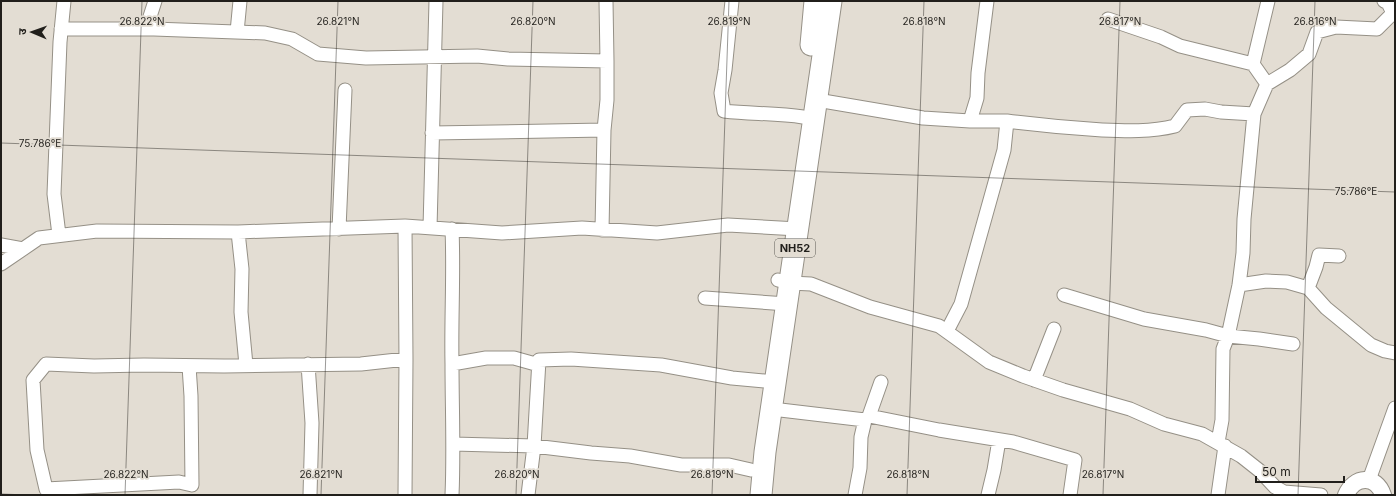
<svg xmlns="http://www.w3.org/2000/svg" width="1396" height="496" viewBox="0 0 1396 496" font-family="Inter,'Noto Sans Devanagari',sans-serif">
<rect width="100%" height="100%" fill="#e3ddd3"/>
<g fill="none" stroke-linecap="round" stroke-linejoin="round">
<g stroke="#959086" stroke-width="15">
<path id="minor" d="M732,1L725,70L721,93L724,111C750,114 776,113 803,117
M1108,19L1161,37L1180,46L1253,64L1268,1
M61,29H154L265,33L292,39L318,54L366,58L477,56L508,59L607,61L606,1
M146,29L155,1
M237,32L240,1
M1253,64L1267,84L1290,70L1309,54L1317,32L1336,27L1377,29L1393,13L1388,3L1384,1
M817,100L923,118L970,121H1007
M1254,114L1267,84
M970,121L977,98L978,73L987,1
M432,133L604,130
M405,226L406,359L405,495
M430,228L436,1
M339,229L345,90
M452,229C454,274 451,319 452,364C452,407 454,451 452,495
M602,230L604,130L607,100V61
M238,232L242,269L241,312L246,365
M59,235L54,194L60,42L64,1
M1,245L23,249
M1,264L39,238L97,231L238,232L405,226L502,233L582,228L657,233L728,225L798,229
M778,280L790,283L811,284L870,307L939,326L989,362L1023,376L1063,390L1130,409L1164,424L1202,434L1241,456L1260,471L1275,487L1284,492L1321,495
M1239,285L1266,281L1287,282L1308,288L1326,308L1371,345L1385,351L1395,353
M1308,288L1316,267L1319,255L1339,256
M1064,295L1144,319L1206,330L1228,336L1259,339L1293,344
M705,298L787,304
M947,331L961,304L1004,150L1007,121C1038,125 1070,128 1102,130C1126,131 1151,132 1175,126L1187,110L1205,109L1221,112L1254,114L1244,219L1243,253L1239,285L1228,336L1223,349L1222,420L1218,442
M308,364L312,423L310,495
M452,364L486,358H514L539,365
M189,366L191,396L192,485L179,482L46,489L37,450L33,380L46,364L94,366L144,365L224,366L361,364L406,359
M1034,380L1054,329
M772,409L865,420L869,416L939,430L1013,442L1075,460L1070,495
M869,416L881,382
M453,444L534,446L591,453L630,456L681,465H729L751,470
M1369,480L1395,408
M528,495L534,446L539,360L571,359L661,365L732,378L776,382
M855,495L860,468L861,437L865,420
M988,495L994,470L999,440
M1218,495L1225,446"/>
</g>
<g stroke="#959086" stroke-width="18">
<path id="tertiary" d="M1346,495C1354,476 1376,474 1383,495"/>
</g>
<g stroke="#959086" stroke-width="23">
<path id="trunk" d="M811,45L815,1
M761,495L765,452L831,1"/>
</g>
<use href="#minor" stroke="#fff" stroke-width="13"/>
<use href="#tertiary" stroke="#fff" stroke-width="16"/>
<use href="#trunk" stroke="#fff" stroke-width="21"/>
</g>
<path fill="none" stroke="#211f1b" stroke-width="1" stroke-opacity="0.45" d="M1,143L1395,192M1,494L28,495M125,495L142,1M321,495L338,1M516,495L533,1M712,495L729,1M907,495L924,1M1103,495L1120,1M1298,495L1315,1"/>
<g text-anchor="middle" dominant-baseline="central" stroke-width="3.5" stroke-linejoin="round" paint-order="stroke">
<rect fill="#e3ddd3" stroke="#5b5852" stroke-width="1" x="775" y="239" width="40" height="18" rx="3"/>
<g font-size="11" font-weight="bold" fill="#211f1b">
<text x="795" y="248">NH52</text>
</g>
</g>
<g font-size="10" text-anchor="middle" fill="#211f1b" stroke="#e3ddd3" stroke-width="3.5" stroke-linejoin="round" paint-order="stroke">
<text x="142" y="25">26.822°N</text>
<text x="338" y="25">26.821°N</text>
<text x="533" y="25">26.820°N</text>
<text x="729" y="25">26.819°N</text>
<text x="924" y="25">26.818°N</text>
<text x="1120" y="25">26.817°N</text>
<text x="1315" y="25">26.816°N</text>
<text x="40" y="147">75.786°E</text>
<text x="1356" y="195">75.786°E</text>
<text x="126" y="478">26.822°N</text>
<text x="321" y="478">26.821°N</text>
<text x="517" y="478">26.820°N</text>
<text x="712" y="478">26.819°N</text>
<text x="908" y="478">26.818°N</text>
<text x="1103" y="478">26.817°N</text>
</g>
<rect width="1396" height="496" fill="none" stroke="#211f1b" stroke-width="4"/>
<g transform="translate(32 32) rotate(272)" stroke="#e3ddd3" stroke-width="3" paint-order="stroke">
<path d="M0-3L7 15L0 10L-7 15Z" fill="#211f1b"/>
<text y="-6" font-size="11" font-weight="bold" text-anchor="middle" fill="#211f1b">उ</text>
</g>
<path d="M1256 476v6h88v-6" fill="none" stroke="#211f1b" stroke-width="2"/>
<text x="1262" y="476" font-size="12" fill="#211f1b" stroke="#e3ddd3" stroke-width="3" paint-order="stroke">50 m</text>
</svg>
